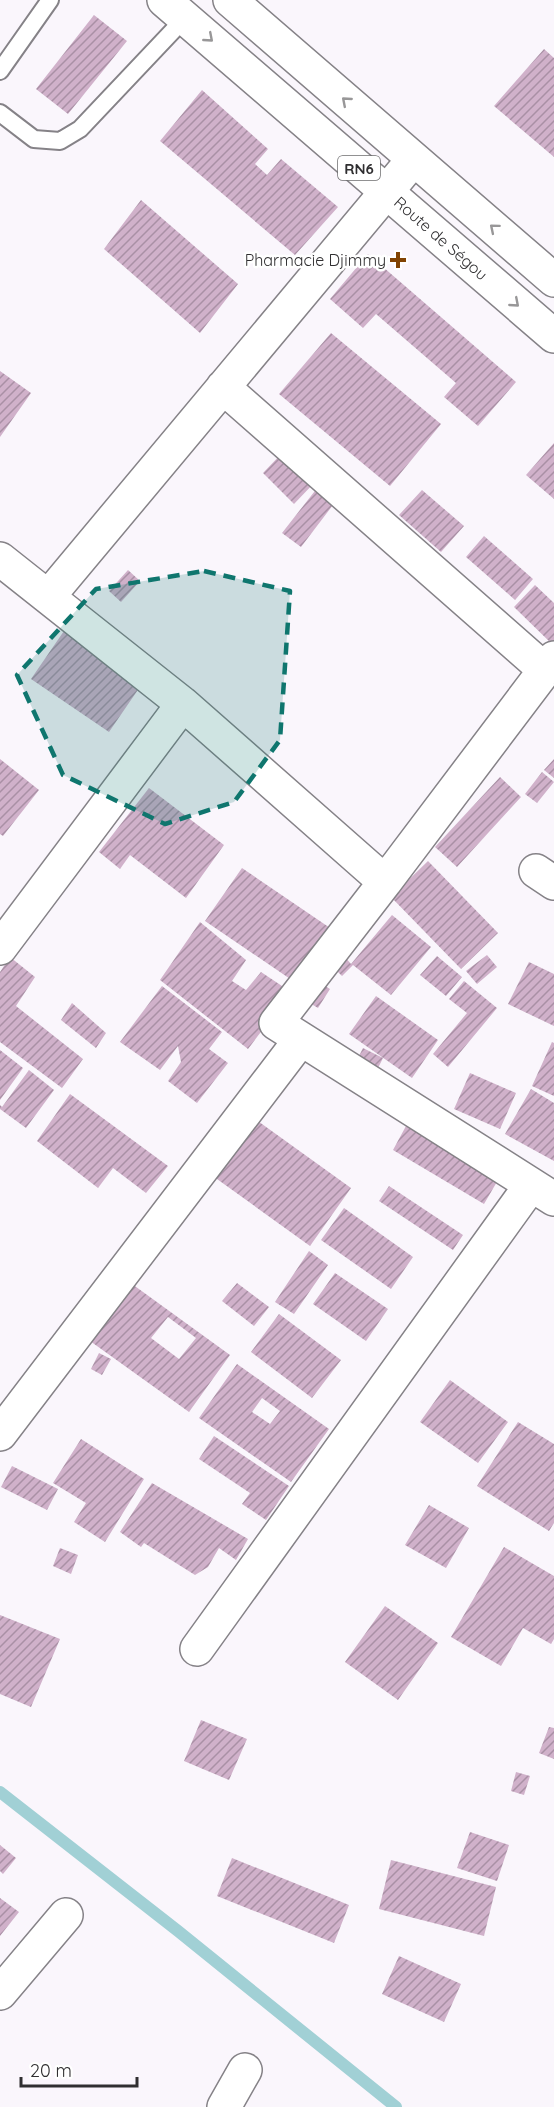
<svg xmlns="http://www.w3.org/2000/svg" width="554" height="2107" viewBox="0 0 554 2107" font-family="Quicksand,sans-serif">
<defs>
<pattern id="building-hatch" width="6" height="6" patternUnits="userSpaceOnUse" patternTransform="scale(1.5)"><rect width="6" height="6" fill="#d0b1ca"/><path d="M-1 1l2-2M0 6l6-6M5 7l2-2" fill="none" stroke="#a990a5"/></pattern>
</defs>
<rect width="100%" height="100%" fill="#faf6fc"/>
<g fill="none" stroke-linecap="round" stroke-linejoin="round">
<path stroke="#a1d0d5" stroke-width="12" d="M0,1792L178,1931L396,2107"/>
</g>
<path fill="url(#building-hatch)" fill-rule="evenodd" d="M94,15L127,41L68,114L36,89Z
M544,49L554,58V157L494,106Z
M202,90L268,149L255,164L267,175L281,159L338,207L295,255L160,141Z
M141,200L238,284L200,333L104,249Z
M368,254L516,382L478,426L444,397L456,383L376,314L363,328L330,299Z
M331,333L441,424L390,486L279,394Z
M0,371L31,393L0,437Z
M554,443V499L526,475Z
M284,451L316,481L294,504L263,473Z
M318,487L336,501L301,547L282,533Z
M422,490L464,526L441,552L399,515Z
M484,536L533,579L515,600L466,557Z
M128,570L140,581L121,602L109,591Z
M535,585L554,603V646L514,607Z
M66,628L144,681L109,732L31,679Z
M0,759L39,790L3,836L0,834Z
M554,759V778L544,770Z
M542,772L554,782L537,803L525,794Z
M500,777L521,797L457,867L435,847Z
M149,788L224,845L186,898L130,855L120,869L99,852Z
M428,861L498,933L461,969L391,897Z
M242,868L336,932L299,985L205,921Z
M392,915L431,947L391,995L353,965L342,976L334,968L345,957L351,964Z
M200,922L246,960L232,981L246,990L261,972L291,992L248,1049L160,980Z
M487,955L497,967L477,984L466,971Z
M437,956L462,977L446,996L420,975Z
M10,957L35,977L16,1006L83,1059L62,1088L0,1042V972Z
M529,962L554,974V1026L508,1004Z
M315,980L330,989L318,1008L303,999Z
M464,981L497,1008L448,1067L433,1054L467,1013L449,999Z
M162,986L222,1032L209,1049L228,1063L197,1103L168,1081L181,1062L178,1046L160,1070L120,1042Z
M376,996L438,1040L412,1078L349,1034Z
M72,1003L106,1033L96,1048L61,1020Z
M552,1042L554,1043V1096L532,1086Z
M363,1048L383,1058L375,1074L355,1064Z
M0,1050L23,1068L0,1100Z
M29,1070L54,1090L26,1128L0,1109V1105L2,1107Z
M470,1073L516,1093L500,1129L454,1109Z
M531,1089L554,1103V1161L505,1134Z
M70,1094L168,1166L146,1193L113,1168L98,1188L37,1141Z
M251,1116L351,1188L310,1246L210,1174Z
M406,1126L498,1180L484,1204L393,1150Z
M389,1186L463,1235L453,1250L379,1201Z
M344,1208L413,1257L391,1289L321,1240Z
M309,1251L328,1265L294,1314L275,1302Z
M335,1273L388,1309L366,1341L313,1304Z
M237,1283L269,1307L254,1326L222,1301Z
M132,1284L230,1355L189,1412L90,1341ZM168,1317L196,1338L179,1359L151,1338Z
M279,1314L341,1360L312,1398L251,1352Z
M99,1353L111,1359L102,1375L91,1369Z
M237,1364L329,1429L291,1482L199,1418ZM262,1398L280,1411L270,1424L252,1412Z
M450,1380L508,1422L478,1463L420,1422Z
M518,1422L554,1444V1523L549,1531L477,1486Z
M214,1436L289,1486L266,1520L242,1504L250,1493L199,1459Z
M81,1439L144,1479L105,1542L74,1522L86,1503L53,1483Z
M12,1466L58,1489L47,1510L1,1487Z
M152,1483L248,1539L236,1560L219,1548L208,1567L195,1575L144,1543L141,1547L120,1532Z
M429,1505L469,1528L446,1568L405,1545Z
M504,1547L554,1576V1639L551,1644L523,1628L501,1666L451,1637Z
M60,1548L78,1555L71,1574L53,1566Z
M385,1606L438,1643L398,1700L345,1662Z
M0,1615L60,1639L31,1707L0,1694Z
M201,1720L247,1739L229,1780L184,1761Z
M549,1727L554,1728V1759L539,1753Z
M516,1772L530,1776L524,1795L511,1791Z
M470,1832L509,1845L497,1881L457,1868Z
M0,1845L16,1858L3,1874L0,1871Z
M232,1858L349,1905L334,1943L217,1896Z
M391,1860L496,1887L484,1936L379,1909Z
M0,1898L19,1912L0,1936Z
M399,1956L461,1984L444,2022L382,1994Z"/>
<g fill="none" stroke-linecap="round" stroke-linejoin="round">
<g stroke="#858287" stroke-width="20">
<path id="lane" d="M0,71L50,0
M0,113L34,139L60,141L80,129L185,18"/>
</g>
<g stroke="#858287" stroke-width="36">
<path id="street" d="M223,387L545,670
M0,559L183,704L385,882L276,1023L554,1199
M48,597L413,160
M536,871L554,883
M385,882L554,658
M0,948L183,704
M0,1434L301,1039
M197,1649L531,1185
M0,1993L66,1915
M224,2107L245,2070"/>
</g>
<g stroke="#858287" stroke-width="36">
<path id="highway" d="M164,0L554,336
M230,0L554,280"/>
</g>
<use href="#lane" stroke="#fff" stroke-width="16"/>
<use href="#street" stroke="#fff" stroke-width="33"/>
<use href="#highway" stroke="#fff" stroke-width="33"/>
</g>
<defs><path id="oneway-chevron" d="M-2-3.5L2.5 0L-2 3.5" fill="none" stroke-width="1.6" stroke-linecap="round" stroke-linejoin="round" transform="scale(1.5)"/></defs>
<g stroke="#989798">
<use href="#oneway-chevron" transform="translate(209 38) rotate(41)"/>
<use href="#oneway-chevron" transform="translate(346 101) rotate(-139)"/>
<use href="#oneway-chevron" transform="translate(494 228) rotate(-140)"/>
<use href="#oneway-chevron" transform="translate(515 303) rotate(41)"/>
</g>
<path fill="#0f766e" fill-opacity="0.2" stroke="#0f766e" stroke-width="4.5" stroke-dasharray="12 8" stroke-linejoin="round" d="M204,571L290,591L280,740L234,802L165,824L63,775L17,675L96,589Z"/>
<path fill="#814302" stroke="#fff" stroke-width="2" d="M395 251h6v6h6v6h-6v6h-6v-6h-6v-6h6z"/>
<g text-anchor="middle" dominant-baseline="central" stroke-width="5" stroke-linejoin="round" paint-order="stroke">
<rect fill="#fff" stroke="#6e6d6f" stroke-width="1.5" x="338" y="156" width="42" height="24" rx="4.5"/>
<g font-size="15" font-weight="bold" fill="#302f31">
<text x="359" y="168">RN6</text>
</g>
<g font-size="16" fill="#302f31" stroke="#fff">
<text transform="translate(441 238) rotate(41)">Route de Ségou</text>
</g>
<g font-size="16" fill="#302f31" stroke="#fff" text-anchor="end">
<text x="386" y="260">Pharmacie Djimmy</text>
</g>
</g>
<path d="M21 2077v9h116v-9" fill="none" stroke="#302f31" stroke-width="3"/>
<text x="30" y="2077" font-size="18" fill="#302f31" stroke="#ffffff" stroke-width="4.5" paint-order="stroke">20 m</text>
</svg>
